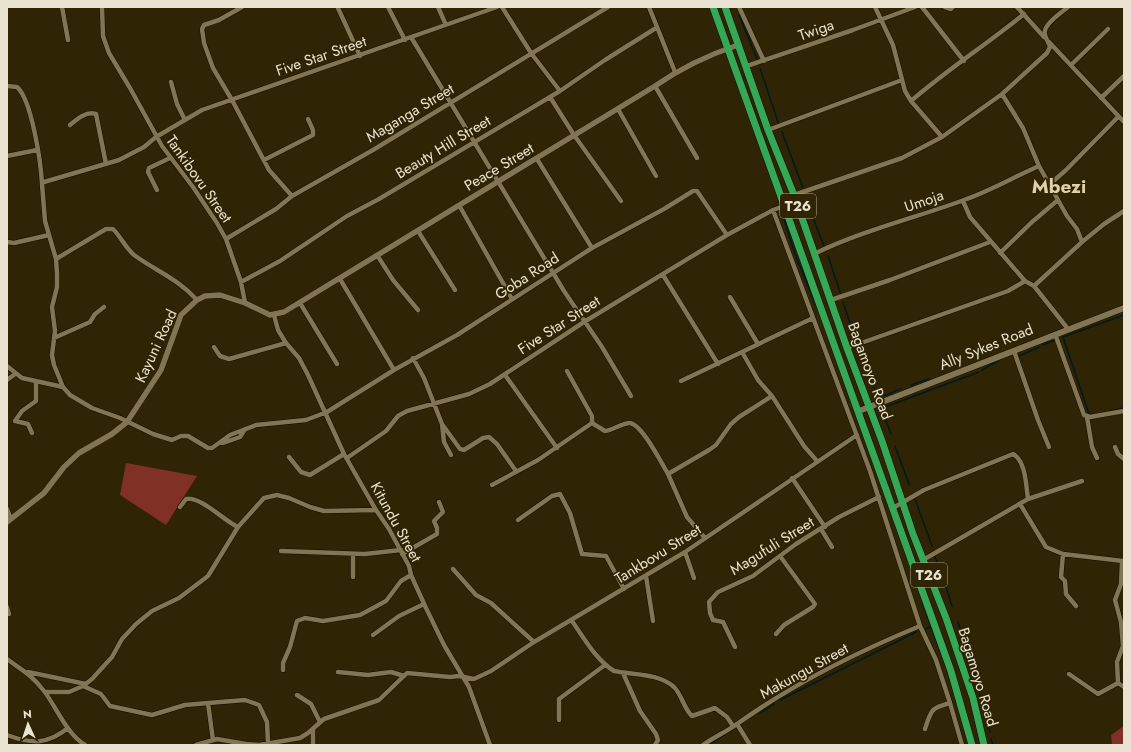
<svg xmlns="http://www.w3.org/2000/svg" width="1131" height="752" viewBox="0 0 1131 752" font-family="Jost,sans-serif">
<rect width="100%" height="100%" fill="#2f2403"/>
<path fill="#803025" d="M126,463L197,476L166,525L120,495Z
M1124,726V745H1112L1111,735Z"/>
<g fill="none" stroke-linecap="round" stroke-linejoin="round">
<path stroke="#011a1f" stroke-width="1.5" d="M739,15L757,59
M760,68L779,125
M782,132L803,188
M777,195L779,202
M805,197L824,246
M781,209L795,254L816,305
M828,256L841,295
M843,302L856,341
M1023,344L1035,340
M1043,345L1056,340
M858,348L878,398L901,389
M1019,356L1039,347
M982,370L999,360
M911,385L929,379
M1110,411L1124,408
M1093,415L1089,414L1063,337L1124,315
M891,434L882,410L885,407L979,372
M895,446L909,484
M915,499L932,546
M935,557L939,566
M942,575L952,606
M922,601L941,654
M958,622L968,652
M926,629L930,627
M972,665L990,732
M780,700L916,632
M759,714L774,704
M991,739L993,745
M709,745L724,735"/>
<g stroke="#150d00" stroke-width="5.5">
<path id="minor" d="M62,7L68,40
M102,7L103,36L109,53L130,88L162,146L193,187L217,223L226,239L241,282L245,303
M242,7L219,20L204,25L202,29L204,43L213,68L232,100L269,170L292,196
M388,7L405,40
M438,7L446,25
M502,7L531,53L560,91
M649,7L675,72
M739,7L764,61
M875,7L893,45L905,91L911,101L942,137
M922,7L964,61
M945,7L951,9L953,7
M1017,7L1044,37
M338,8L360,56
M411,37L564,291L602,347L631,396
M1049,42L1124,122
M1071,65L1108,29
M747,66L853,30L915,7
M171,82L177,104L185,120
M7,86L17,87C32,100 41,164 42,184
M655,86L697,158
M1002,94L1023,128L1039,166L1067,216L1077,229L1082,242
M550,97L574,135L621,201
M1101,98L1124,76
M911,101C947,70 987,44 1024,14
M618,109L656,176
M70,125C77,119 86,111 96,114L106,164
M768,130L902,80
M7,156L37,150
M537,159L592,248
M264,160L313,135V130L308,119
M1050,184L1066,170L1118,117
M157,190L148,172L149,168L170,158
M794,195L902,158L942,137L1002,94L1047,53L1050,47C1049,43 1046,39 1045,35C1042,25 1061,13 1068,7
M963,201L970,217L1025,281L1034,286L1068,329
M459,205L512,299
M773,210L870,471L920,626L936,660L950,703L962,745
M418,231L455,290
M226,239L276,209L292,196L373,150L608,7
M7,242L14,243L49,235
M1000,253L1032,222L1058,200
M814,254C861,231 915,218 964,200C990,191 1014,177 1039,166
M377,255L393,280L418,310
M56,259L106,229H113C121,237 125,247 134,255C156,271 178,279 197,300
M663,275L718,364
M340,279L394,370
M241,282L280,261L347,216L379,199L560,91L605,60L656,28
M1034,286L1082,242L1104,224L1124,211
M730,297L758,344
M831,300L890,280L990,242
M300,303L337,364
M274,315L278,330L286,343L299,358L308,375L344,454L376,510L389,529L409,566L411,575L426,608L444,645L469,687L490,745
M1055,334L1084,415L1090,417L1124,411
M54,338L90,322L95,314L104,307
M214,347L220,356L229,359L286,343
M847,348L1008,291L1025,281
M1014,351L1038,420L1049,447
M742,352L758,380L772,396L804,446L817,461
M413,358L424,378L442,424L460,449L464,450L483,438L489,437L497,444L516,471
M7,366L22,378L63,387L70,395L92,408L120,418L153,434L172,440L181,436H188L208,448H212L230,435L256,425L306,420L327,412L394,370L457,335L592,248L664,209L693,191H697L727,235
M567,371L592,416V423
M505,375L557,448
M7,380L15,374
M681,381L813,318
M63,387L54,365L52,355L55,331L52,307L57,287V273L56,259L45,221L42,184L44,182L119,160L144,147L156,137L202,110L497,7
M1087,417L1092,447L1097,458
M592,423L605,431C613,430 620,424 629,423C641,422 662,464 668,474
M442,424L444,442L451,455
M32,433L28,424L15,421L22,411L36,401V381
M223,443L240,437L245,429
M1115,447L1118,454L1124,459
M289,457L301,472L310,475L344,454
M347,458L386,431L398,416L407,411L469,394L490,384L584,322L727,235L773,210L784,206
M792,478L825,527
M492,485L538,460L592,423
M1020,504L1046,547L1063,554L1123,561
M180,507L186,499C201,496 224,521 238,527
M893,508L924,490L1013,454C1026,461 1026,486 1028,499
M7,509L11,519
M518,520L552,496L560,494L570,513L582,554L606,556L624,589
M821,529L832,547
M705,538L687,517L668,474L709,450L716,445L731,424L739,417L772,396
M281,551L365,554L401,550
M685,552L694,578
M402,554L437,534V528L434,521L443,512L439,502
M1063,554L1061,577L1065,581L1066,594L1076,606
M923,560L1028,499L1082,481
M453,569L476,595L491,603L534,642
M646,576L653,621
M353,577V554
M7,607L9,614
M572,621C584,638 596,660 614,671C633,675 659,673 674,687C682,695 684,709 692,716L715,708L727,717L733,726
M776,634L784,625L813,607L815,604L780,556
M373,635L399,616L424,604
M735,647L723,622L713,620L710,613L709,602L718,592L753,576L796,544L839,517L879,497
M7,659C23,671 31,674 44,691C57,708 66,733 85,745
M283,670V663L290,647L297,621L305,618L323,621L360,615L386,601L401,581L411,575
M28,672L86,684
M338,672L368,675L391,672L404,676
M623,673L640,711L656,734L658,740L655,745
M1069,674L1098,694L1118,683L1117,662L1123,646L1121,622L1115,600L1121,584L1122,562
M1118,683L1124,687
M83,686L101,694L110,706L152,715L185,705L208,703L213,740
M45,692H69L83,686L92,679L112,657L122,639L136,624L152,611L179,598L208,576L238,527L264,498L277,495L289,498L310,507L324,511L376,510
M297,695L311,704L320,722
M208,703L245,700L259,705L267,722L268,743
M559,720V699L605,665
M737,724L750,745
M313,729V745
M925,729C931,710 931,708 950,703
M7,735C31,744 47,745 68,728
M196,745L217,739L246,744L259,745L300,738L308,733L324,719L379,700L407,673L450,677L459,676L474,679L491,671L534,642L685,552L857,435
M703,745C714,737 726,732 737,724C793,684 857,652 920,626"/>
</g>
<g stroke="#150d00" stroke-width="6">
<path id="tertiary" d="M7,522L44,493L64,467L79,453L112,434L127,422L161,370L181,315L197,300L205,296L220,295L245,303L270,315L284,312L655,86C681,68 708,55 738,45"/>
</g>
<g stroke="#150d00" stroke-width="7">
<path id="secondary" d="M859,411L1124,308"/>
</g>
<g stroke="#150d00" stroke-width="8">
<path id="trunk" d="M713,7L951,671L972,745
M725,7L768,130L794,195L847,348L882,441L913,534L946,618L973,698L984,745"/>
</g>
<use href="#minor" stroke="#827554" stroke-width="4.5"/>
<use href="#tertiary" stroke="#827554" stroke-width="5.5"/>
<use href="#secondary" stroke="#827554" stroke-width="6"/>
<use href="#trunk" stroke="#35a858" stroke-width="7"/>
</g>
<g text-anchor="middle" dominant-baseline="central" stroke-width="3.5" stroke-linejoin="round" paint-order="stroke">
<g fill="#2f2403" stroke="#b2aa93" stroke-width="1">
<rect x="780" y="194" width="36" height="24" rx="3"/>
<rect x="911" y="563" width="36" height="24" rx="3"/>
</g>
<g font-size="14" font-weight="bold" fill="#eae3d1">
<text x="798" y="206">T26</text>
<text x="929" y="575">T26</text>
</g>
<g font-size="15" fill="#eae3d1" stroke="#2f2403">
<text transform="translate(816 30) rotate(-19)">Twiga</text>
<text transform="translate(321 56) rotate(-19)">Five Star Street</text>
<text transform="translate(410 113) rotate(-31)">Maganga Street</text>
<text transform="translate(443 147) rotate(-31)">Beauty Hill Street</text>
<text transform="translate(499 167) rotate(-31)">Peace Street</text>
<text transform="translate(199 179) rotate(55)">Tankibovu Street</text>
<text transform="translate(924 201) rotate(-19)">Umoja</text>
<text transform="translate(527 276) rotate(-33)">Goba Road</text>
<text transform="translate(559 325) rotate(-33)">Five Star Street</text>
<text transform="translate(156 346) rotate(-65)">Kayuni Road</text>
<text transform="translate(986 347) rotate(-22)">Ally Sykes Road</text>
<text transform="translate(870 371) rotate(70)">Bagamoyo Road</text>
<text transform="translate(396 522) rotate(61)">Kitundu Street</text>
<text transform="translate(772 546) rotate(-32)">Magufuli Street</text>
<text transform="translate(658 554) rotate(-32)">Tankbovu Street</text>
<text transform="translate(804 671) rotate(-29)">Makungu Street</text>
<text transform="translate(978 677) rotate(73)">Bagamoyo Road</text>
</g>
<g font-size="19" font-weight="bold" fill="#ddd0ab" stroke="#2f2403">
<text x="1059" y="186">Mbezi</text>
</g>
</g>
<rect width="1131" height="752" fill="none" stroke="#eae3d1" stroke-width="16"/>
<g transform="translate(28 724) rotate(357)" stroke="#2f2403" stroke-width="3" paint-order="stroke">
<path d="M0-3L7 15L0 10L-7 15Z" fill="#eae3d1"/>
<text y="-6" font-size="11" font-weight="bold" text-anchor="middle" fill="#eae3d1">N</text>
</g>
</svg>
